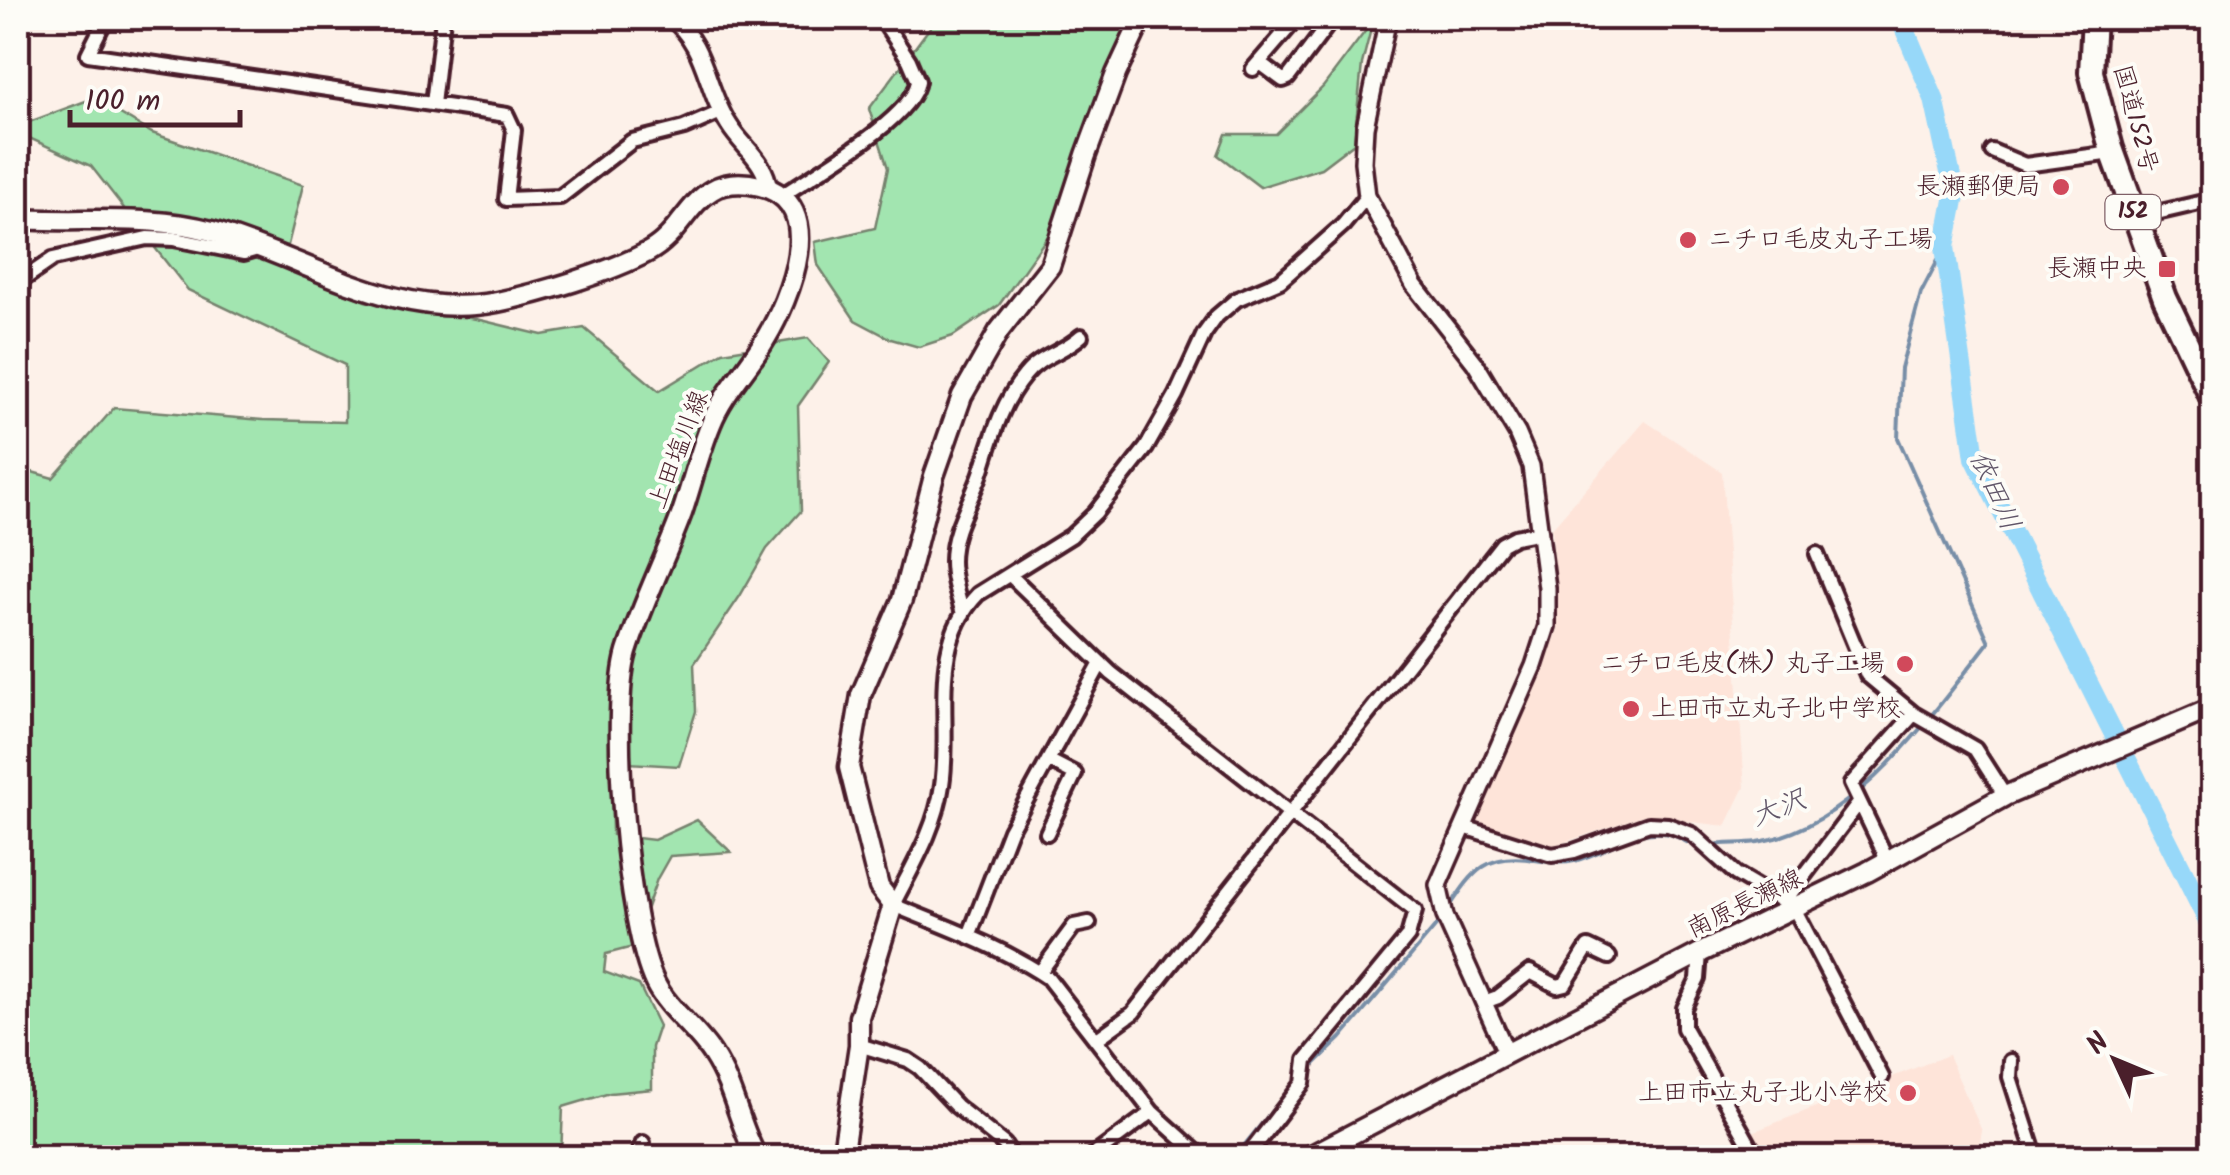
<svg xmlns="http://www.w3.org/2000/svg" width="2230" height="1175" viewBox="0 0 2230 1175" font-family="Kalam,'Klee One',sans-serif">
<rect width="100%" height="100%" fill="#fdf1e9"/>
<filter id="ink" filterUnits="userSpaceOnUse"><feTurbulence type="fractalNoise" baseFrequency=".01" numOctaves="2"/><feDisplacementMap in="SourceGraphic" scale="20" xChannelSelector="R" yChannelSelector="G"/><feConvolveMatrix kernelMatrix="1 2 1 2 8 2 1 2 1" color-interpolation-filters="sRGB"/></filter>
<g filter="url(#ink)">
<path fill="#fee4d9" d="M1645,421L1722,472L1745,787L1726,826L1642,816L1553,846L1473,823L1558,631L1552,528Z
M1948,1055L1982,1131L1977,1158L1764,1157L1750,1133Z"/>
<path fill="#a2e5b0" stroke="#76826e" stroke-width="2.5" d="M937,18H1133L1053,229L999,305L953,336L919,347L891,339L855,320L818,265L815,242L875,228L888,168L869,109Z
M1373,21L1362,64L1354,143L1321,168L1260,187L1218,155L1226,134H1276L1323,87Z
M94,98L152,133L303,185L283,265L365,301L476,319L542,335L584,328L659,391L723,352L808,338L829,362L798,406L801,511L767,549L740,596L694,664L696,711L679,766L611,762L612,835L654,840L697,820L731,852L670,856L657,879L633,947L606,954L604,972L639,985L659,1026L652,1047V1089L610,1093L563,1107L561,1157H18V468L53,478L114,408L263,420L345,422V365L188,290L91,166L18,133V126Z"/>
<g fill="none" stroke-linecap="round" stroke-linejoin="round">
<path stroke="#788ea7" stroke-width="4" d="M1711,845C1727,843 1743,844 1758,842C1857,826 1931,715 1989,642L1898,438L1901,368L1921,293L1945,247
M1449,908C1474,870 1487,852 1535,860C1546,862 1562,864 1574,861C1607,853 1633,827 1669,834C1679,836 1687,844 1697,846
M1308,1070L1341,1038L1441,920
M1234,1158L1297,1080"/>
<path stroke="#97d8f9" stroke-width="20" d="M1900,18L1934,99L1955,195L1945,247L1975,458L2212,929"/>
<g stroke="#4a1f2b" stroke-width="20">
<path id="minor" d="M106,18L88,54L507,115L514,130L506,199L560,197L632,141L684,128L721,112
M1260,63L1283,80L1288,78L1333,18
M1253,69L1297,18
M433,104L443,18
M1992,151L2025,165L2112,153
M780,197C813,174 913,119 918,81L909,60L881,18
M2135,218L2212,200
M18,283L53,259L147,238L174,239L244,253L261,248
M1817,554L1867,675L1914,714L1975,749L2005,796
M1010,575L1111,673L1415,911
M963,614C958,596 952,579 952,561C952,529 971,502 981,473C992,439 1001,403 1025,375C1040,356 1064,352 1081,336
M1464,827L1552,855L1574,851L1649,824L1668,825L1692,834L1736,874L1794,908L1882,1077
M1047,833L1075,774L1048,760
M1888,861L1851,784L1914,714
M1785,901L1859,803
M969,936L1010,830L1101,663
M1700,953L1698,979L1684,1008V1028L1757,1158
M1040,972L1074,926L1089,923
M1484,1002L1498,997L1530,972L1557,986L1565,984L1588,947L1609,957
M1097,1039L1133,1013L1502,544L1515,537L1541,532
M859,1045L908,1060L920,1068L956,1106L1004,1144L1013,1158
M2011,1061L2010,1077L2036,1158
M636,1158L643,1143
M1090,1158L1152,1112
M1203,1158L1152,1112L1048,978C1000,946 946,927 893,905C912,867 936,829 942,785C952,721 927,646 978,594L1071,536L1095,513L1146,448L1176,395L1204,334L1217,316L1237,299L1280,281L1343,225L1367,196
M1246,1158L1303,1083L1306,1060L1408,936L1415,911"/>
</g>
<g stroke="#4a1f2b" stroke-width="22">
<path id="tertiary" d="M671,18C707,45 705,89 729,125C744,149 765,160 769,189
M1388,18L1365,127L1363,162L1367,196L1414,285L1475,363L1517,433L1531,466L1547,588V626L1534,666L1438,885L1445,916L1507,1054"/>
</g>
<g stroke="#4a1f2b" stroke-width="25">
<path id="secondary" d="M18,219C81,223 150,214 212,231C307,258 395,322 497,302C541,293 608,273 648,252C691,229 693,170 760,186C830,203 789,300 766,338C749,368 724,391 711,424C699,453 692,484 682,513C665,559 642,604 627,652C609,712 627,926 655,983C669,1011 697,1029 713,1055C734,1087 739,1125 757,1158
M842,1158L859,1045V1017L893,905L879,887L849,767L861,695L902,600L934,476L962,396L999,331L1050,266L1086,155L1116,74L1142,18
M1306,1158L1700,953L1867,872L2005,796L2212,708"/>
</g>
<g stroke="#4a1f2b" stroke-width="30">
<path id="trunk" d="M2094,18L2091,72L2111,148L2165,298L2212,397"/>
</g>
<use href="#minor" stroke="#fdfcf7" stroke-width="12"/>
<use href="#tertiary" stroke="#fdfcf7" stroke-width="15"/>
<use href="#secondary" stroke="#fdfcf7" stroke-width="18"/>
<use href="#trunk" stroke="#fdfcf7" stroke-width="22"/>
</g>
</g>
<g fill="#d1495b" stroke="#fdfcf7" stroke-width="4">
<circle cx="2061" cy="187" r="10"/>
<circle cx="1688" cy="240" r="10"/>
<rect x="2157" y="259" width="20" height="20" rx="5"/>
<circle cx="1905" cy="664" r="10"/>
<circle cx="1631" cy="709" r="10"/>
<circle cx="1908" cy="1093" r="10"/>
</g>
<g text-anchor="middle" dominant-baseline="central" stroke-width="8" stroke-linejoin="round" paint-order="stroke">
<rect fill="#fdfcf7" stroke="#806168" stroke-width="2.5" x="2105.5" y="195" width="55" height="34" rx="8"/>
<g font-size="22" font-weight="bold" fill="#4a1f2b">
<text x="2133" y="212">152</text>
</g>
<g font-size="25" fill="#4a1f2b" stroke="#fdfcf7">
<text transform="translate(2135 119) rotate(75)">国道152号</text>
<text transform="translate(679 450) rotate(-69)">上田塩川線</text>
<text transform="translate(1745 904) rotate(-26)">南原長瀬線</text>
</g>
<g font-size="25" fill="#4a1f2b" stroke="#fdfcf7" text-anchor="end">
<text x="2041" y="187">長瀬郵便局</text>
<text x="1708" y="240" text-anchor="start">ニチロ毛皮丸子工場</text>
<text x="2147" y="269">長瀬中央</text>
<text x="1885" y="664">ニチロ毛皮(株) 丸子工場</text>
<text x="1651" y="709" text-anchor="start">上田市立丸子北中学校</text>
<text x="1888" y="1093">上田市立丸子北小学校</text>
</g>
<g font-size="28" font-style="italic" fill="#615669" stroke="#fdfcf7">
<text transform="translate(1994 491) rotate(66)">依田川</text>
<text transform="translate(1779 809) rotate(-21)">大沢</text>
</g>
</g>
<rect width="2230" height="1175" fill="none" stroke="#fdfcf7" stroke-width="60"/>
<rect x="30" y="30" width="2170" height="1115" fill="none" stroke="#4a1f2b" stroke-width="4" filter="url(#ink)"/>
<g transform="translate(2115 1060) rotate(314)" stroke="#fdfcf7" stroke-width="8" paint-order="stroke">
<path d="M0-8L18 38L0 25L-18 38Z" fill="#4a1f2b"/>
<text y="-15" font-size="28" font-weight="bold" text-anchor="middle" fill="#4a1f2b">N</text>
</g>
<path d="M70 110v15h170v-15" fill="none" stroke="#4a1f2b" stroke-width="5"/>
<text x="85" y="110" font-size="30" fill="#4a1f2b" stroke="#fdfcf7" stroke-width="8" paint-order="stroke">100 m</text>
</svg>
